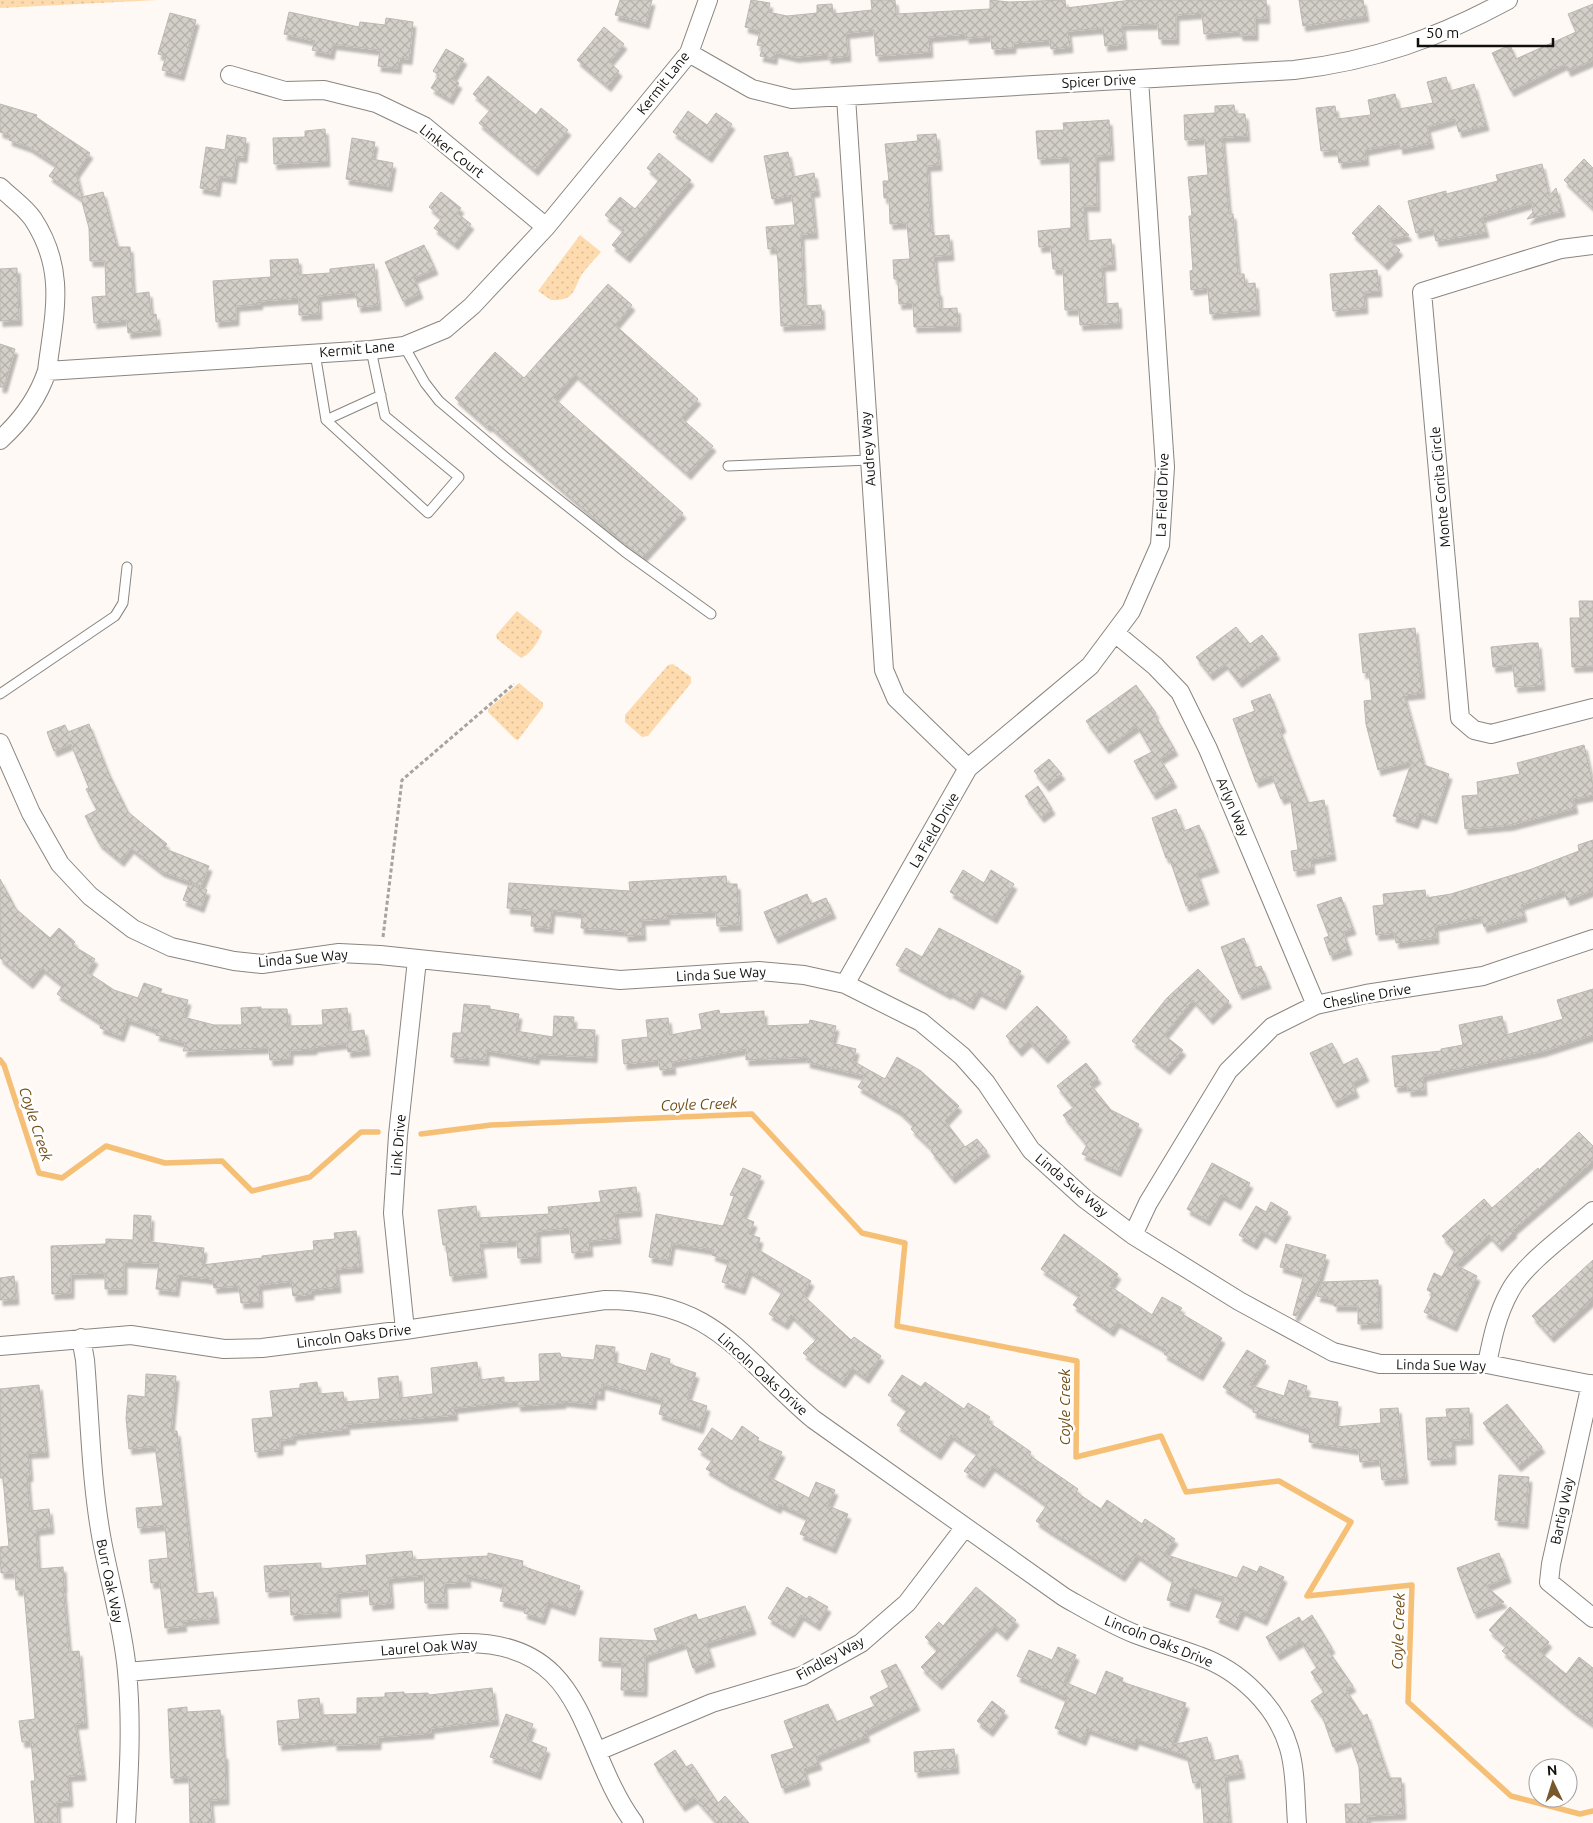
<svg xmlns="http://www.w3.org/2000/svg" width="1593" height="1823" viewBox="0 0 1593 1823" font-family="Ubuntu,sans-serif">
<defs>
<pattern id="grass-dots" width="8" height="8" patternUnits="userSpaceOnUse" patternTransform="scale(1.25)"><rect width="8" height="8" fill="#fedbae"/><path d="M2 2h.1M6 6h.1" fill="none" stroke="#d9bb94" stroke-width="1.8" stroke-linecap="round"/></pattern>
<pattern id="building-cross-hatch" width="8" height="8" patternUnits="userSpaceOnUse" patternTransform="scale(1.25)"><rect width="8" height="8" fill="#d3cfc9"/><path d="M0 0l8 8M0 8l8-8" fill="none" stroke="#b4b1ab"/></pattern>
<filter id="shadow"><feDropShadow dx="3" dy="5.5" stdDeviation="1" flood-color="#0004"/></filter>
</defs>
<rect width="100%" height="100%" fill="#fef9f4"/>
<path fill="url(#grass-dots)" d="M0,0H158L0,8Z
M580,235L601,252C595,259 588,266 582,274C573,289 576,301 551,300L538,291Z
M517,611L542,631C540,640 530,655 521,658L497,639L496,635Z
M673,664L691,677V683L648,736L642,737L625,722V715L668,665Z
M519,683L543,703V707L518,740L515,739L488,712V709Z"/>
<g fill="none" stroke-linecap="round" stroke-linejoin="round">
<path stroke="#f5bf76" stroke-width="5.5" d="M0,1060L4,1065L39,1173L62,1178L106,1146L165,1163L222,1161L252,1191L310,1177L361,1132H378
M421,1134L491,1125L752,1114L862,1233L905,1243L897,1326L1077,1361L1076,1457L1161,1436L1186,1492L1279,1481L1351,1522L1307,1596L1412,1585L1408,1702L1511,1796L1580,1814L1593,1811"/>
</g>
<path fill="url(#building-cross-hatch)" stroke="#bcb7b2" filter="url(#shadow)" d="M620,0H652L646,23L615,15Z
M751,0L770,3L768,12L787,16L817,13V5L832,4L833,14L872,10L871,0H895L896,14L990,9V0L1009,2L1065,0L1066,8L1132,0H1266L1267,18H1255V35H1240L1239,31L1204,34L1202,13L1176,15V39H1159L1158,24L1122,25L1124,44L1105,46L1103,28L1068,31L1070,47L1051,49L1050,40L1013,43V48L992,49L991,36L966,38V34L929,37L930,52L876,56L874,30L846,33L848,56L828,58V54L796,57L775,52L774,59L760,56L763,46L757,45L760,31L745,27Z
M1299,0H1363L1366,16L1303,26Z
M1593,4V60L1568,71L1565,64L1511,91L1492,53L1510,45L1516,59L1576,32L1568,14Z
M289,12L359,27L360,22L385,25L386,18L413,22L409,59L399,58L398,68L378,66L380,50L333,44L331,54L312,50L315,41L284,34Z
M170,13L196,20L181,75L162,70L166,56L158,54Z
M604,27L624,44L609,62L619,71L608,86L577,60Z
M446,49L464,59L452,79L459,83L450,99L431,88L439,75L433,71Z
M488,76L536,115L541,108L568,130L535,170L479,123L491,109L473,94Z
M1446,77L1450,91L1474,84L1486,125L1459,132L1455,119L1427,127L1431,143L1400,149L1399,143L1365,150L1366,160L1339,163L1337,150L1321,151L1316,108L1335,106L1337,119L1371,115L1368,100L1395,94L1399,109L1433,103L1427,82Z
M0,104L37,115L36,117L90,153L76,173L82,197L103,192L117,247H130L133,294L149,292L151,315L156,314L158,330L128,333L127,320L94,323L92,297L106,296L105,261H90L89,228L81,198L49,176L57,165L29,147L9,140L10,135L0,132Z
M1234,105L1235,114H1245L1247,136L1222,137L1229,214H1233L1238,274H1244L1245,284L1255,283L1257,310L1210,314L1208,288L1191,290L1190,271L1193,270L1189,216H1192L1188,177L1208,175L1205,139L1185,140L1184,115L1215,113V106Z
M688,111L707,125L716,113L732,124L709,157L673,132Z
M1109,120L1111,155L1096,156L1097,206H1084L1086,241L1111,239L1113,265L1102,266L1104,304L1118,303L1119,323L1080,325L1079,310H1065L1063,269H1053L1051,246L1039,247L1038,231L1071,228L1070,157L1038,159L1036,131L1064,130L1063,123Z
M325,129L327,161L274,164L273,138L305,137V131Z
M936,134L939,165L927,166L931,232H934V236L949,235L951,255L934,256L937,291H939L940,309L957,308L958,326L914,327L913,303L899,304L898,279H894L893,260L910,259L907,223L890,224L889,198H884L883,181H889L885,144L918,141L917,135Z
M227,135L246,138L244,157L236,156L233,178L219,176L217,191L200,188L206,147L225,150Z
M352,138L375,142L372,159L393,163L389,186L346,179Z
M788,152L793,177L814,173L817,191L811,192L815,233L801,234L804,306L821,305L822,324L781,326L778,261L776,248L768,249L766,227L795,225L792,195L772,199L764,156Z
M659,153L691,180L627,257L612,245L624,230L605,215L620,197L635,209L660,179L647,168Z
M1584,159L1593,168V208L1564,180Z
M1542,164L1549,196L1556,188L1562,211L1527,219L1533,212L1531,203L1482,217L1486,232L1436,241L1433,229L1416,233L1408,201L1446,191V194L1498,181L1496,175Z
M441,192L461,208L457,213L471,224L455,244L434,228L442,218L429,207Z
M1379,205L1409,235L1389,240L1400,250L1385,265L1352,233Z
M424,245L435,269L414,278L420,293L403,301L385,262Z
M298,259L299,275L330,273V269L374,264L378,305L358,307L356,292L318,296L319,314L299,315V298L259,301L260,304L236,306V320L216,322L213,281L271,277L270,260Z
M17,268L19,320L0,321V269Z
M1377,270L1379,291L1364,292L1365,308L1333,311L1330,274Z
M608,284L632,305L615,325L698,399L681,418L713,446L688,474L575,374L554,398L683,513L643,557L610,532L489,425L488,427L455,398L495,352L524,378Z
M0,344L15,349L4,387H0Z
M1579,601H1593V666L1572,667L1570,618H1580Z
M1236,627L1250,644L1262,635L1277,654L1239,682L1225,664L1210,675L1196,657Z
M1415,628L1422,693L1404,695L1424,765L1449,774L1434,818L1419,813L1415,823L1393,816L1412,761L1378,770L1366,724L1364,701L1372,700L1369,672L1363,673L1359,634Z
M1531,643H1538L1542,685L1515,687L1513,665L1493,667L1491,647Z
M1136,685L1156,713L1154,714L1175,750L1160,759L1174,782L1153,794L1134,761L1152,752L1137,726L1106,748L1086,721Z
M1270,694L1283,727L1279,729L1308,803L1324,800L1333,855L1311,859L1312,868L1294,871L1291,851L1298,850L1290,796L1281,799L1272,776L1256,782L1233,719L1255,711L1251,701Z
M89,724L108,772L128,812L167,844L163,848L209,866L201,886L161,871L131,848L121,861L99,843L85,816L97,810L86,789L89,788L71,744L54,751L47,732L65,725L68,732Z
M1584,745L1593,785V795L1573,799L1575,808L1510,825L1465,829L1462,796L1478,795L1477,782L1520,774L1517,763Z
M1049,759L1062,774L1046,786L1034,771Z
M1038,786L1052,809L1041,817L1025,796Z
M1176,809L1184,831L1199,825L1216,867L1197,873L1206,899L1186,906L1169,857L1166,858L1152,818Z
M1593,840V890L1583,894L1567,900L1564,891L1521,905L1524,916L1484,927L1481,917L1435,926L1436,938L1396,943L1395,933L1376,935L1373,906L1384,905L1383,894L1425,890L1426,898L1451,894L1529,870L1579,851L1578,845Z
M963,870L984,883L991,870L1014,884L994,918L950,892Z
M726,876L727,884H737L739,925L717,926L716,912L666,914L667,919L642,920L643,935L625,936V931L581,928L582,913L552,910L550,928L531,926L532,910L507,908L509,883L630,891L629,882Z
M0,879L16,909L50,938L59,928L75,942L72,945L95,959L87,972L114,990L138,998L144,983L162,989L160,993L188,1000L183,1017L214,1025H242L241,1008L261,1007V1009H287L288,1026L323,1025L322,1010L347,1008L349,1032L364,1030L367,1050L348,1052L347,1043L314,1047V1049L290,1050V1059L270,1060L269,1048L183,1051L186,1043L156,1035L158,1030L127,1019L121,1036L100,1028L102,1023L57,994L63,985L42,968L30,983L0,958Z
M189,884L207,890L201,907L183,900Z
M807,894L811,904L826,898L833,913L775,938L764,912Z
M1341,897L1353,929L1343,932L1349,949L1330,955L1324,938L1329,936L1317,905Z
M939,928L1021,971L1003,1004L978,991L971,1004L949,992L948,994L896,965L906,948L922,957Z
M1244,938L1255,968L1261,966L1268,983L1239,994L1221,947Z
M1198,969L1229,1001L1210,1019L1193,1000L1164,1035L1183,1050L1167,1069L1132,1041L1167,998Z
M1593,989V1035L1543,1051L1423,1076L1424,1090L1408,1091V1086L1395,1087L1392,1056L1441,1051V1049L1463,1045L1459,1025L1502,1016L1506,1035L1563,1019L1557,1000Z
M464,1004L490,1006V1009L519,1014L516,1031L553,1037L554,1016L574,1017L573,1029L595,1030L594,1057L537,1054L536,1059L486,1050V1060L451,1057L453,1033H461Z
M1037,1006L1067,1037L1045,1058L1029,1041L1019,1051L1006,1036Z
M719,1010L720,1014L764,1011V1026L809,1024L810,1020L836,1026L832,1043L856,1049L853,1061L885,1079L897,1057L921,1071L959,1106L945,1121L965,1147L977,1139L987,1151L952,1178L931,1151L933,1150L911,1129L914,1125L898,1110L858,1087L865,1076L807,1062L808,1057L746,1060V1049L672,1062L673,1069L660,1070L659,1060L624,1064L622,1040L648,1037L646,1020L668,1018L670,1035L702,1029L699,1014Z
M1332,1043L1343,1065L1357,1058L1366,1076L1352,1083L1356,1092L1334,1102L1310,1053Z
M1086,1063L1098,1078L1090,1084L1111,1110L1139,1124L1118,1171L1082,1154L1087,1145L1063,1115L1074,1107L1057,1086Z
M1579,1132L1593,1146V1161L1513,1230L1514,1232L1499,1246L1489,1235L1456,1265L1477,1276L1454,1326L1424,1312L1433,1293L1427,1290L1434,1273L1442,1277L1455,1250L1442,1236L1484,1199L1492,1208L1538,1168L1539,1170Z
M1212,1163L1250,1183L1238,1204L1221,1195L1207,1220L1187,1209Z
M743,1168L761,1176L742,1217L754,1222L749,1234L760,1238L757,1249L811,1281L803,1295L851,1340L854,1337L881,1356L866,1378L852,1368L842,1382L815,1363L803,1353L817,1339L791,1315L785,1324L769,1314L783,1291L749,1270L742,1289L722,1282L729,1261L712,1255L714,1250L672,1243L669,1260L649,1257L656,1214L723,1226L734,1196L730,1195Z
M636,1187L639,1211L615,1213L618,1238L589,1241L590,1251L572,1253L570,1228L537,1231L538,1257L518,1258L517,1241L480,1243L484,1272L450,1276L446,1245H443L438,1210L476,1206L477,1218L549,1214L548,1207L601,1202L599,1191Z
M1271,1202L1288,1212L1273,1238L1262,1231L1254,1244L1239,1235L1256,1206L1266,1212Z
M134,1215L151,1216L150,1242L204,1248L202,1265L262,1258V1256L314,1250L313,1241L335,1239L334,1233L356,1231L360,1267L336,1269L338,1287L311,1290V1294L293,1296L291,1281L259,1285L260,1302L241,1303L239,1286L214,1288L213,1279L178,1275L176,1291L156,1289L159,1263L124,1262V1289H105V1273L71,1274V1293L52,1294L51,1246L106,1244V1239L133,1240Z
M1064,1234L1118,1274L1110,1286L1152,1315L1162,1297L1182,1308L1179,1312L1222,1338L1200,1375L1164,1354L1166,1350L1117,1322L1111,1331L1073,1305L1080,1295L1041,1269Z
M1286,1244L1326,1255L1319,1280L1296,1316L1293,1315L1304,1274L1280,1267Z
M1593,1260V1299L1551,1337L1532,1316Z
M14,1276L16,1299L0,1300V1278Z
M1378,1280L1379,1323L1358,1324V1306H1334V1300L1317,1296L1322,1282Z
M596,1345L615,1347L614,1362L646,1371L651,1353L670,1359L669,1364L696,1373L687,1399L707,1406L700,1428L659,1414L663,1400L602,1384L601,1395L594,1394L593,1404L563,1401V1403L518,1406L517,1401L454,1408L455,1415L346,1424L347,1429L293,1435V1439L280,1440V1449L255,1452L252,1419L273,1417L270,1391L300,1388V1384L317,1382L319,1394L343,1392L344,1402L380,1399L378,1378L398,1376L400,1398L433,1394L431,1368L477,1362L479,1380L504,1377V1383L540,1381L539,1354L560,1353L561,1357L594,1360Z
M1247,1350L1266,1361L1250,1385L1284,1396L1289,1380L1307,1386L1304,1397L1338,1402L1335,1427L1381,1423L1380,1409L1398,1408L1405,1478L1382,1480L1380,1460L1360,1462L1359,1450L1309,1442L1310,1430L1253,1412L1254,1407L1223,1387Z
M146,1374L176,1376L171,1431H177L195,1594L213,1592L216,1618L183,1621L184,1626L165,1628L160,1582L151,1583L149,1560L168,1558L165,1525L138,1528L136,1508L163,1506L155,1446L129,1449L126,1418L128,1395L145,1397Z
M902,1375L921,1387L925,1382L964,1409L968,1403L990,1417L987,1421L1031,1452L1029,1455L1078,1489L1076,1492L1101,1509L1107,1500L1142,1524L1145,1519L1175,1539L1164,1554L1237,1578L1243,1566L1257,1572L1260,1566L1284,1577L1264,1620L1242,1610L1235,1625L1216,1617L1224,1598L1192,1588L1186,1606L1167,1600L1173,1580L1137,1555L1122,1576L1049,1530L1036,1521L1047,1505L1031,1493L992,1466L981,1482L964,1471L978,1453L951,1435L938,1454L897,1425L908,1409L888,1395Z
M39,1385L46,1452L28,1453L30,1476H27L30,1511L49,1509L51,1528L36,1530L38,1569L63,1567L64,1587H63L69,1652L79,1651L85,1723L75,1724L83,1775L68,1776L70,1801L57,1802L58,1823H35L31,1781H35L31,1741L22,1742L19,1721L35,1719L24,1590H16L15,1573H1L0,1551V1547L9,1546L3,1478H0V1389Z
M1507,1404L1542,1447L1518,1466L1483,1423Z
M1469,1408L1470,1439L1452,1440L1453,1459L1428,1460L1426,1418L1447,1417L1446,1409Z
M742,1426L759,1438L757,1440L782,1452L769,1477L809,1498L816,1482L835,1490L828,1506L848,1514L833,1548L800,1534L808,1517L779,1504L778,1508L727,1482L706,1469L713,1459L698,1449L712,1428L732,1441Z
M1499,1475L1529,1477L1525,1523L1495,1520Z
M412,1551L413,1560L488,1556V1553L523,1561L522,1566L580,1586L572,1610L548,1602L542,1619L524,1613L526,1607L500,1601L504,1584L467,1575L468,1582L444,1583L445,1603H425L424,1575L389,1578L391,1603L370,1605L369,1590L337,1593L338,1612L304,1614L291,1615L290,1590L266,1592L264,1566L321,1563V1569L367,1565L366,1555Z
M1499,1553L1508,1577L1486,1586L1504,1602L1474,1613L1457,1568Z
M787,1587L807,1599L809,1596L828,1607L817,1625L801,1615L791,1632L768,1618Z
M976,1587L1016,1620L1004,1635L994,1626L939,1684L921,1667L938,1650L925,1637L939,1622L943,1626Z
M745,1606L753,1629L706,1643L712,1661L693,1668L685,1643L645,1657L644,1691L621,1690L622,1662L599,1661L600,1638L658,1641L654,1629L696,1614L698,1620Z
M1510,1607L1549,1642L1540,1652L1566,1674L1579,1657L1593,1668V1724L1573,1710L1502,1651L1507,1646L1489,1630Z
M1312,1615L1332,1648L1328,1650L1353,1686L1346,1690L1363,1716L1367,1714L1389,1778H1401L1403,1814L1367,1816L1368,1823H1346L1345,1804H1361L1359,1767L1350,1741L1333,1747L1323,1718L1311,1701L1324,1692L1311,1672L1317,1668L1301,1641L1277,1655L1266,1637L1299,1617L1302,1622Z
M1058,1647L1076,1655L1064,1682L1096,1695L1106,1671L1123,1678L1122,1682L1186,1703L1172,1745L1207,1737L1213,1761L1238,1755L1242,1773L1225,1776L1229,1823H1204L1201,1782L1193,1783L1187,1756L1136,1739L1134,1745L1087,1729L1083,1740L1055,1728L1067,1698L1017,1676L1029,1650L1052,1660Z
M896,1664L917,1705L865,1731L867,1736L816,1757L819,1764L804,1769L807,1780L782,1788L771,1755L794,1748L784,1721L828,1704L836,1722L875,1706L870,1697L889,1687L881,1671Z
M492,1688L496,1720L431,1728V1733L378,1737V1744L334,1745V1740L279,1745L277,1721L300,1719L298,1700L319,1698L321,1715L357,1714V1698L385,1697V1693L404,1692V1694L428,1693L429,1695Z
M992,1701L1005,1711L990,1731L977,1721Z
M187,1707V1712L220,1710L223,1754H225L226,1799L210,1800L212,1823H190L189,1777L171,1778L168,1709Z
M506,1714L533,1724L527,1740L547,1748L538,1774L490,1757Z
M954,1749L956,1768L915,1772L914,1752Z
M675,1750L686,1767L692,1764L718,1803L725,1796L749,1823H717L695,1798L682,1806L654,1764Z"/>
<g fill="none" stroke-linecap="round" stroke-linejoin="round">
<g stroke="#898580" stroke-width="11">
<path id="lane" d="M404,346L425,383L439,401L504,456L625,552L711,614
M315,353L326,420L428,513L459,477L385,416L371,350
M326,420L381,395
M728,466L869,460
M0,694L115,616L123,603L127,567"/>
</g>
<g stroke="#898580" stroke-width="20">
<path id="street" d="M689,53L752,89L792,99L1294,70C1373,61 1438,38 1508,0
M230,75L285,91L324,90L376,103L424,126L546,227
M846,97L884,670L896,698L968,768
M0,187C10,197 25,207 33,219C67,271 54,314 47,371
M1593,245L1561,249L1422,292L1460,718L1474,730L1491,734L1593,708
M0,440C21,421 38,398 47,371L371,350L404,346L445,329L472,306L546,227L689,53L708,0
M1115,633L1155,666L1180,692L1208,749L1316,1005
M0,743L31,813L60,864L90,896L133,929L171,947L234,961L262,964L339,953L380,955L620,980L759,971L804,975L845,984L921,1022L962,1056L986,1083L1031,1150L1085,1199L1133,1235L1239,1301L1333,1352L1380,1364H1487L1593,1385
M845,984L968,768L1090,666L1131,611L1160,545L1165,467L1139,79
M1133,1235L1148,1203L1228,1071L1272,1027L1316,1005L1366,994L1483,976L1593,939
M405,1330L393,1213L398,1135L417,960
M81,1338L85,1360C90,1420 91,1482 102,1541C110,1584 123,1627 127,1671C132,1722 129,1773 126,1823
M0,1346L131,1335L224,1349L262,1348L405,1330L605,1300C715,1300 739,1356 813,1419L1064,1597C1087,1610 1110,1624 1135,1634C1156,1642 1178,1648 1199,1656C1239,1670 1277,1706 1289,1748C1296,1771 1295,1798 1297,1823
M1487,1364C1492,1339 1497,1314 1510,1291C1524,1264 1569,1232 1593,1211
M1591,1384L1551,1564L1549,1582L1593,1618
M127,1672L461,1643C589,1640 578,1747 634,1823
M598,1751L712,1703L802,1676L861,1643L907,1603L965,1527"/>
</g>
<path stroke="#a7a39f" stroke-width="3" stroke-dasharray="4 2.5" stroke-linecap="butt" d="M383,937L402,780L514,684"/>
<use href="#lane" stroke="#fff" stroke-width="9"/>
<use href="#street" stroke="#fff" stroke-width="18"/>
</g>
<g text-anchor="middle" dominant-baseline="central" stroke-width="5" stroke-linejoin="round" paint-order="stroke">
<g font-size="14" fill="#11100e" stroke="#fff">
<text transform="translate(1099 81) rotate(-3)">Spicer Drive</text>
<text transform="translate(663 83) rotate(-52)">Kermit Lane</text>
<text transform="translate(452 151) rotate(38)">Linker Court</text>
<text transform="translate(357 349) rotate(-5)">Kermit Lane</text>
<text transform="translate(868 449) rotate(-94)">Audrey Way</text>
<text transform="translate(1440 487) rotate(-95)">Monte Corita Circle</text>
<text transform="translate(1162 495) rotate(-88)">La Field Drive</text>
<text transform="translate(1233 807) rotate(67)">Arlyn Way</text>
<text transform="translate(934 830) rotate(-60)">La Field Drive</text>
<text transform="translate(303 958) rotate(-5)">Linda Sue Way</text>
<text transform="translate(721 974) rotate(-3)">Linda Sue Way</text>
<text transform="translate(1367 996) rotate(-10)">Chesline Drive</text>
<text transform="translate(398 1145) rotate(-85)">Link Drive</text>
<text transform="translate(1072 1185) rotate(40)">Linda Sue Way</text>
<text transform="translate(354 1336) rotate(-7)">Lincoln Oaks Drive</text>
<text transform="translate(1441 1365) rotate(1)">Linda Sue Way</text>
<text transform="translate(763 1374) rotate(42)">Lincoln Oaks Drive</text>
<text transform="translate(1562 1511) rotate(-78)">Bartig Way</text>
<text transform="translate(110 1581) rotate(78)">Burr Oak Way</text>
<text transform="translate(1159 1641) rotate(22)">Lincoln Oaks Drive</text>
<text transform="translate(429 1647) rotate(-4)">Laurel Oak Way</text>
<text transform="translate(830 1658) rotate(-29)">Findley Way</text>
</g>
<g font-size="15" font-style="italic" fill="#714e16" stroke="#fff">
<text transform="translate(699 1104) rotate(-2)">Coyle Creek</text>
<text transform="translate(36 1124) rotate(72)">Coyle Creek</text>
<text transform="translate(1064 1407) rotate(-90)">Coyle Creek</text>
<text transform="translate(1398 1631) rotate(-88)">Coyle Creek</text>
</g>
</g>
<g transform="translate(1553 1783) rotate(356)"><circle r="24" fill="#ffffff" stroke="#a09f9f"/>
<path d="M0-4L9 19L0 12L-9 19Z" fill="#78592e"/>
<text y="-8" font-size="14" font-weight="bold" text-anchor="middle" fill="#11100e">N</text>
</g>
<path d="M1418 38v8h135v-8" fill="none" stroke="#11100e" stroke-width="2.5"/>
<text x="1426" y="38" font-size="15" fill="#11100e" stroke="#ffffff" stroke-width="4" paint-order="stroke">50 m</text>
</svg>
